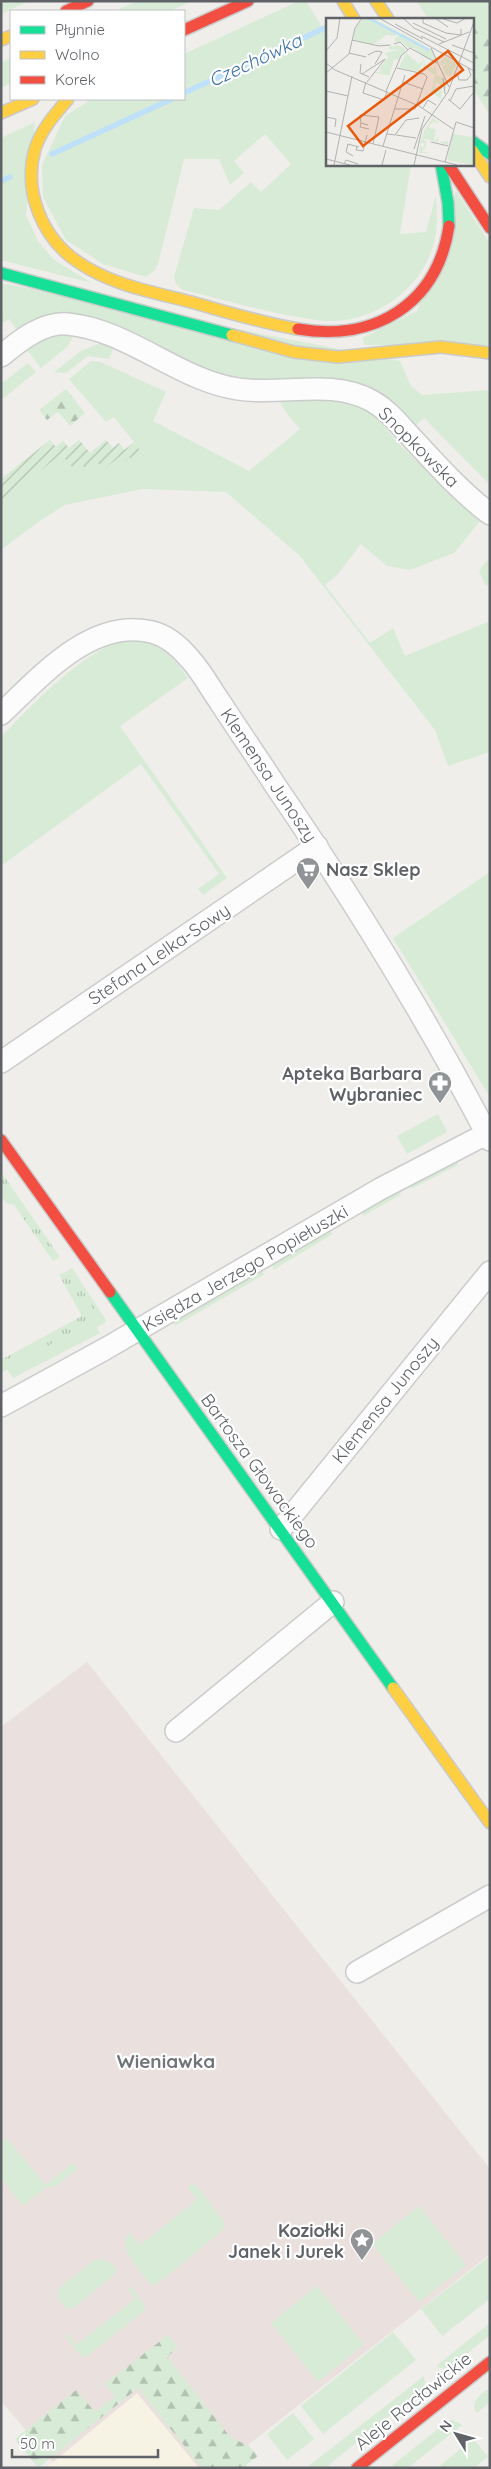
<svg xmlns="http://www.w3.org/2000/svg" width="491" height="2469" viewBox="0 0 491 2469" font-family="Quicksand,sans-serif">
<defs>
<pattern id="forest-firs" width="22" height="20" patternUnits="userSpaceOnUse" patternTransform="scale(1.25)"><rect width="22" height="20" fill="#d8ebd6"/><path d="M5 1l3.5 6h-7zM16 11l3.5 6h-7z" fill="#b2c2b1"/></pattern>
<pattern id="park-tufts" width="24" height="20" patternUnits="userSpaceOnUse" patternTransform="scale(1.25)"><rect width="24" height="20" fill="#d8ebd6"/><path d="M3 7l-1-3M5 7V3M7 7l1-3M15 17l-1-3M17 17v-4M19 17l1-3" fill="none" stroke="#b2c2b1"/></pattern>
<pattern id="garden-furrows" width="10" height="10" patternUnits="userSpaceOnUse" patternTransform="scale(1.25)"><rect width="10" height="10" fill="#d8ebd6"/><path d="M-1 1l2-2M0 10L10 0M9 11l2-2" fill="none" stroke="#b2c2b1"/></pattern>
</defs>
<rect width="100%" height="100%" fill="#efeeea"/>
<path fill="#f7f3e4" d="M137,2393L199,2468H46Z"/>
<path fill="#eae0de" d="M87,1662L490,2169V2254L219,2468H199L137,2393L53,2462L1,2401V1727Z"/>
<path fill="#d8ebd6" d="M1,1H29L1,14Z
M137,1H192L170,11H115Z
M299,1H306L327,35V164H411L400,234L426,232L436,195C436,207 438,221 436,233C428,288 371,328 317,320C274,315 226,300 183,290L176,284L174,277L194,208L219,210L251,182L261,192L291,164L265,134L234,161L244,173L230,185L219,159H184L158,264L155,270L146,277L103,264L66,240L43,197L42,165L65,116L92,99H184V54Z
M417,1H490V115L472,87V19H428Z
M11,58V83L1,88V63Z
M35,122L26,215L38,241L54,260L92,283L1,260V138Z
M456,191L490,244V345H365L362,338L417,311Z
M1,283L400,361L411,386L422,395L490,390V485L424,418L414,427L389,402L227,379L92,318C58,309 50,318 19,332L9,319L1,324Z
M48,334H72L73,337L67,347L41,368L27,350Z
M103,342L114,347L109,359L88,356L66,373L54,372L81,351Z
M91,361L101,362L166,392L153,421L249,471L300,429L288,415L279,401L305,399L345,402L368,408L401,446L480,521L454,553L410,570L387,566L361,544L337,575L325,585L370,643L393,628L405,656L490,621V752L448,766L435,730L299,555L226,492L142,489L65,505L41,520L1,550V479L50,440L56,447L63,441L69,448L79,440L90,453L106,440L113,448L119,443L124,450L134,442L114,417L106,422L69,379Z
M28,363L36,372L1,400V384Z
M490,557V584L486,586L479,571Z
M122,640C158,641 168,650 188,678L120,726L227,878L203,895L198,889L219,874L141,764L1,866V737C34,703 78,656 122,640Z
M490,872V1097L393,938Z
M438,1114L447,1132L407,1154L397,1136Z
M458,1160V1165L411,1189L412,1185Z
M398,1192L402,1194L363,1216V1211Z
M329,1231L333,1234L273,1270V1264Z
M72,1268L106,1320L105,1323L97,1327L100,1333L13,1378L7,1369L100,1316L69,1270Z
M260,1271L265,1274L175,1326L173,1322Z
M1,2137L9,2141L46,2185L73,2163L78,2169L55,2187H47L23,2206L1,2177Z
M191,2184L198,2187L224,2222L225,2228L161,2281L155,2285L150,2284C139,2268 117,2250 129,2232L140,2245L197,2200L188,2187Z
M419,2206L466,2265L419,2302L372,2244Z
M490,2256V2299L442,2336L421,2309Z
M95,2260C103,2258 113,2261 117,2270L116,2273L74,2308L67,2309L58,2299V2289Z
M130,2286L145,2305L144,2311L86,2357L83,2358L65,2336L68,2334L76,2345L135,2299L128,2289Z
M317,2286L364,2344L318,2382L271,2323Z
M490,2323V2335L451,2367L444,2369L436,2366Z
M393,2332L416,2360L323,2434L301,2406Z
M424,2376L425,2383L423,2389L325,2468H306Z
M490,2388V2402L477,2413C469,2401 481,2394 490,2388Z
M293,2413L314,2439L287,2460L267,2434Z
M453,2420L462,2425L408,2468H389L448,2421Z
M473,2439L488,2456L474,2468H437Z"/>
<path fill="url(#forest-firs)" d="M490,22V99H480L472,87V29Z
M66,389L85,413L70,426L58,412L47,420L39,410Z
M168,2335L178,2347L167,2357L231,2438L248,2445L258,2456L246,2465L248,2468H202L138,2388L38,2468L15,2439L76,2390L95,2412L115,2396L97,2374L106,2383Z"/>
<path fill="url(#park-tufts)" d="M1,1172L60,1257L53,1261L14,1205L6,1203L1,1196Z
M69,1270L100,1316L1,1373V1360L82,1316L59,1275Z"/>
<path fill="url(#garden-furrows)" d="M50,440L56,447L63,441L69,448L79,440L90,453L106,440L113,448L119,443L124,450L134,443L144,455L134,463L130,457L124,462L119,457L103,470L98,463L87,471L80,462L73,468L61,454L1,502V479Z"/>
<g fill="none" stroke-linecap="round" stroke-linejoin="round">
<path stroke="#bfe0f9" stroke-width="5.5" d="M184,93L327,27
M52,154L172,99
M1,181L10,177"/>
<g stroke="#cbcccc" stroke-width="24">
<path id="street" d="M1,356C19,341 44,321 68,324C129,330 178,380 238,389C281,396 332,378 372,401C388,410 399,424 411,437C436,464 461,492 490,514
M1,714C40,677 92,617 152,632C168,636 180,647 190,659C202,672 210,688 220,702C238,730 257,757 275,785C353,899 426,1017 490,1140
M1,1062L317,846
M1,1406L105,1349L380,1189L490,1132
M281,1529L490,1272
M176,1731L333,1602
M357,1972L490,1896"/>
</g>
<g stroke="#cacacb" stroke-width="14">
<path id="fast" d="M472,141L490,154
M441,164L448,203L449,226
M1,273L232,335
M110,1292L393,1688"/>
</g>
<g stroke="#cacacb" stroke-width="14">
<path id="slow" d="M343,1L354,19
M376,1L388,19
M1,40L11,36
M68,99C55,114 41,130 35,149C23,191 42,238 78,262C111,285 153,292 191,302C227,312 262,323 298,329
M1,113L33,99
M472,150L490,177
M232,335L294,352L338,357L441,347L490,353
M393,1688L490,1823"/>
</g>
<g stroke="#cacacb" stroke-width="14">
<path id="jam" d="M66,11L88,1
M184,30L248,1
M448,164L490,228
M298,329C374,342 437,305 449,226
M1,1140L110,1292
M357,2468L490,2362"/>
</g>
<use href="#street" stroke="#fdfcfc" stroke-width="21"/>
<use href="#fast" stroke="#16e098" stroke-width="11"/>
<use href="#slow" stroke="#ffcf43" stroke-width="11"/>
<use href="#jam" stroke="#f24e42" stroke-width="11"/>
</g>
<defs>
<g id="supermarket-pin" transform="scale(1.25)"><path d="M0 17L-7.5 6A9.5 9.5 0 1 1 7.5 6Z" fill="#919496" stroke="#fff"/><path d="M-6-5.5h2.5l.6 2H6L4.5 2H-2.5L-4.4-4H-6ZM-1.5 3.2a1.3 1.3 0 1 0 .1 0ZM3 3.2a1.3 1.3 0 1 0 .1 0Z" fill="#fff"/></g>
<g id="pharmacy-pin" transform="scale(1.25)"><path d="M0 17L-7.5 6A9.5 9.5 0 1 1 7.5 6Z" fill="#919496" stroke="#fff"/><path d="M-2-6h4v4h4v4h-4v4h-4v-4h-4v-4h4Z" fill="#fff"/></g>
<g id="sight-pin" transform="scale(1.25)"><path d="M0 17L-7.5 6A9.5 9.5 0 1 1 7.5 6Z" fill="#919496" stroke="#fff"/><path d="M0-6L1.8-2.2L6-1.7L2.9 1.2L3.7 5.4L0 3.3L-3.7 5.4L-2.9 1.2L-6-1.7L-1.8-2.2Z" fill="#fff"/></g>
</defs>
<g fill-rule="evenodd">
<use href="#supermarket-pin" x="308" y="869"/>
<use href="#pharmacy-pin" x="440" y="1083"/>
<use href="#sight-pin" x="362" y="2240"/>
</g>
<g text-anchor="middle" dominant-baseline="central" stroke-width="4.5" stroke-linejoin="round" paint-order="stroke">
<g font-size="18" fill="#5f6368" stroke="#fff">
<text transform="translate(419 447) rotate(45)">Snopkowska</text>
<text transform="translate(269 775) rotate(56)">Klemensa Junoszy</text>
<text transform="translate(159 954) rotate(-34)">Stefana Lelka-Sowy</text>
<text transform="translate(245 1268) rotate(-30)">Księdza Jerzego Popiełuszki</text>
<text transform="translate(385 1400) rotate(-51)">Klemensa Junoszy</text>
<text transform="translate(260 1471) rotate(54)">Bartosza Głowackiego</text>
<text transform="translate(413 2401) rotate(-39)">Aleje Racławickie</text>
</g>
<g font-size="18" font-weight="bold" fill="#5f6368" stroke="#fff" text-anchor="end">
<text x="326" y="869" text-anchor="start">Nasz Sklep</text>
<text x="422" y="1073">Apteka Barbara<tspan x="422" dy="21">Wybraniec</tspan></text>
<text x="344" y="2230">Koziołki<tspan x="344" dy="21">Janek i Jurek</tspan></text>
</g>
<g font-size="19" font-style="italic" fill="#4174aa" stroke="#fff">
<text transform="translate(255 60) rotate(-25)">Czechówka</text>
</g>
<g font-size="19" font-weight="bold" fill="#70757a" stroke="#fff">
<text x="166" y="2061">Wieniawka</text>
</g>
</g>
<g transform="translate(326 18)">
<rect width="148" height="148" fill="#efeeea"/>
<path d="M38,0H46L73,14L69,18L60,17L47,27L27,21L30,9ZM76,15L106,32L122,66L118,74V60L111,45L99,40L88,30H82L75,23L69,24V20ZM53,25L66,27L65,29L72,27L80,31L72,42L68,41L63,58L47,54H55L53,51L62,39L59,35L73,32L62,31L64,27L49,26ZM80,35L93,46L97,42L93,38L98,42L93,54L73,49ZM119,39L131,45L125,58L120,57L116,48L122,46L115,47L114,44ZM99,42V46L108,51L109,46L101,43L109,44L111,57L117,60L116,68L111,64L107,67L114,73L116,69L115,81L105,74L109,57L97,49ZM107,100L113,105L107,104L102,109L110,112L108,123L113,119L112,124L122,123V127L96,120L101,124L99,131L95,133L103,135H93L94,127L97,130L99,124L94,126L99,111Z" fill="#d8ebd6"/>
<path d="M127,116L147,119V147L121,142Z" fill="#d8ebd6"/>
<path fill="none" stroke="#bfe0f9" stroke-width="2.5" d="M42,0L103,32"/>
<path fill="none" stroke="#b1b2b2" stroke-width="1" d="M53,0L148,53M77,0L88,10L118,24M97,0V5L120,15L135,17V11M109,0L122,9M114,0L131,5L140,0M87,5L120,21M69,6L97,21M95,18L148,45M26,22L53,28L64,27M68,26L74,24L82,32M113,26L143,14M126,27L148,35M105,30L123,69M0,33L11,20L14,0M23,35L40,39M42,37L50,33L56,34L49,46M0,45L9,52L93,88L127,111M35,46L34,55L43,59M0,55L23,36L29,10L36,0M131,55L133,62H141L145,57L142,50M36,56L59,41L41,64M117,60L119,76M40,64L37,75L58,82L61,73M77,64L97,71M0,73L22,78M60,73L75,38L84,30L111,45M122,81L134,91M124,83L130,71L148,68M97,90L102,82L110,87M69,91H89L101,59L98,56L71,50M134,91L148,74M0,99L10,101L9,109M130,104L148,110M35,105L34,97L53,99L47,126M42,107L35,105L34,109L43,111M0,114L131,147M61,116L69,117L80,102L93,100M70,117L90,120M105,124L122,128M57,128L79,57M31,129L30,132L37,133L41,117M88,131L99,98M27,138L20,134L22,126L33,129M0,141L24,147M119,144L130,104M18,146L20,142L32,146M8,147L26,58M56,147L60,132M88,147L96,111L122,74L148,4"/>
<path fill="#e8590c" fill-opacity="0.15" stroke="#e8590c" stroke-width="2.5" d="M122,33L137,52L37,128L22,108Z"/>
<rect width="148" height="148" fill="none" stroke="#5f6368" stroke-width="2.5"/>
</g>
<rect width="491" height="2469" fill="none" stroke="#5f6368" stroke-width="5"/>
<rect x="10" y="10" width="175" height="90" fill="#ffffff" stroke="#bfc1c3"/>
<rect x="20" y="26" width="25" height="8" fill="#16e098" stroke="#bfc1c3"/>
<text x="55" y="35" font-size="15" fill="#5f6368">Płynnie</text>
<rect x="20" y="51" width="25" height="8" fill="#ffcf43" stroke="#bfc1c3"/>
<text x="55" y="60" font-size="15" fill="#5f6368">Wolno</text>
<rect x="20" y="76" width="25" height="8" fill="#f24e42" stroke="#bfc1c3"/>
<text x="55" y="85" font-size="15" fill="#5f6368">Korek</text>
<g transform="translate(456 2434) rotate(307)" stroke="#ffffff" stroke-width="4" paint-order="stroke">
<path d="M0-4L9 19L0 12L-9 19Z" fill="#5f6368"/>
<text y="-8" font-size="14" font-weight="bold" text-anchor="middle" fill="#5f6368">N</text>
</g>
<path d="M12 2449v8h146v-8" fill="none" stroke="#5f6368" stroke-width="2.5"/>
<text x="20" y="2449" font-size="15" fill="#5f6368" stroke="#ffffff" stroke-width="4" paint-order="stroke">50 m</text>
</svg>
